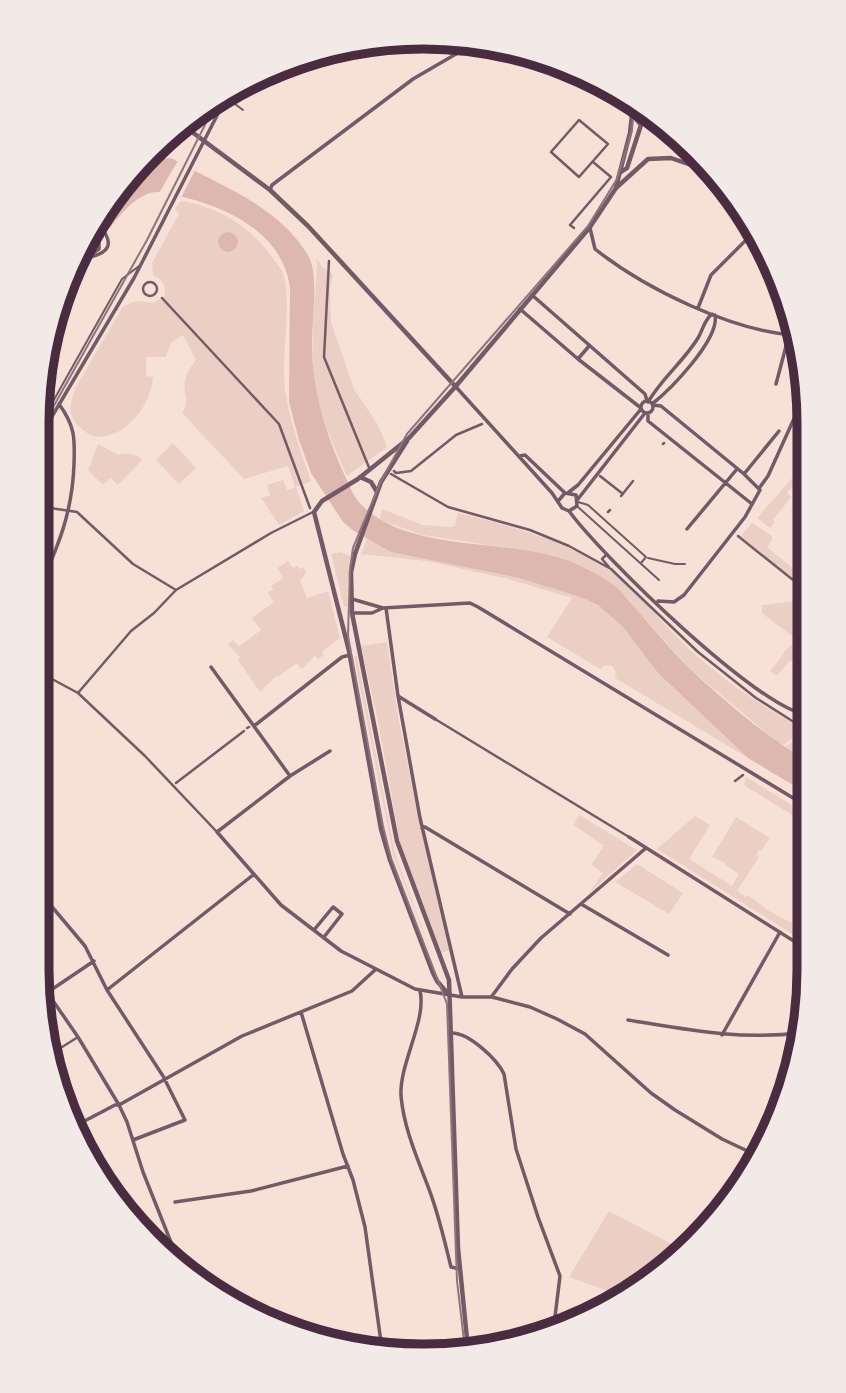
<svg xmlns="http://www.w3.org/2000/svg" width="846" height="1393" viewBox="0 0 846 1393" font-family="'Asap Condensed',sans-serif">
<rect width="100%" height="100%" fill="#f7e1d7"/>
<path fill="#ebcfc5" d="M181,201C219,207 250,226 273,258C277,264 282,269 284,276C291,309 283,345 284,378C286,413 300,448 311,481L296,487L304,511L279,525L261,498L270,495L267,485L283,480L287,490L295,487L288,466L244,479L182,413C191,403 182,392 185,380C186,373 192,366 196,360L183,335L171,343L166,357H146V374L148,377L153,376C152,405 124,442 92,436C69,422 66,411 76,387L122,308C137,298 138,302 153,303L164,296C167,286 163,279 153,276L152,263L179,214L175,209Z
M317,259L323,268L333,274L330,291L331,322L354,389L378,425L387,447L347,476C334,447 320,416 315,384C309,345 316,298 317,259Z
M173,443L196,468L179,484L156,460Z
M98,444L118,455C127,453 135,453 142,460L118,485L111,478L103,485L88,470Z
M808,460V486L806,476L801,482L800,479H798L787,493L791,497L773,520L775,522L770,528L757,518Z
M382,509L423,525L452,527L455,525L458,513C513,526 570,542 616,575C639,591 656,617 676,636C712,673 756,702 800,728L798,734L782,746L689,668L614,585L604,579L578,564L551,555L423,535L380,520Z
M752,523L772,536V540L767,547L808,581V590L741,536Z
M368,537L391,552L519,578L580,597L598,605L623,627L658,673L748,758L615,678L616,672L612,666L605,665L600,669L547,637L572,598L508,579L427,561L361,554Z
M341,552L350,556L347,607L344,606L331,554Z
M288,561L293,568L297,566L300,569L304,567L306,573L300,581L307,598L328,591L340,638L322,652L324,655L318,659L315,656L302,669L297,663L278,677L276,676L260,692L238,660L240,657L228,644L233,640L239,646L261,630L252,618L274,602L268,593L273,589L271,586L283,578L277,568Z
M797,601L800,637H793L762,613V605Z
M801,640L804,660L789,661L777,676L770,671L782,656L786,659L782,655L794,641Z
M387,642L398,716L418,816L449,950L439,954L401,849L378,721L361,646Z
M354,656H357L395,854L441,979L393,854Z
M800,736L808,741V762L784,748Z
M746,777L808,815V825L744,785Z
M579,815L637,850L589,893L603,873L591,865L604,846L574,825Z
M695,816L710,825L689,859L732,886L739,874L725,865L726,863L712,857L736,817L770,838L761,851L759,850L756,855L759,857L737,891L746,897L748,895L769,911L792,923V925L800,930L808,918V944L657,849Z
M637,864L683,893L669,914L615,882Z
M609,1211L683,1250L658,1276L622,1296L569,1277Z"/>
<path fill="#dcb8b0" d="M154,156L158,159L171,158C220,186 277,204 308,255C320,275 311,325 312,349C313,393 327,437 345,476C349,484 352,493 357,500C406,557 512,535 577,564C589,570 603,577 614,585C622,591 628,601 635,608C653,628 670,649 688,667C724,701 767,737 808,762V794L748,758L658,673L623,627L598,605L580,597L519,578L391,552L354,531L343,522L311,473L299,440L289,402L290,287C282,235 233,210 187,198C175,195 161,190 150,193C134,198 120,215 110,228L105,222L88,236L96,221L130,191V180Z
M218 242a10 10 0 1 1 20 0a10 10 0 1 1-20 0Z"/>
<path fill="#f7e1d7" d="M179,159L196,168L180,200L160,195L159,193Z"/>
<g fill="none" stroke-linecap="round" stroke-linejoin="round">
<path stroke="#755966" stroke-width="2" d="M227,98L243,110
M38,428L122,279L139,266
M578,502L588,505L646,557L641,563
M578,507L659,580
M648,558L675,564H685"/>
<path stroke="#755966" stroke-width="2.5" d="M579,120L608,144L579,177L551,152Z
M574,228L570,225L611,177L593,162
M329,261L324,357L370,470
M143 289a7 7 0 1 1 14 0a7 7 0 1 1-14 0Z
M162,298L279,424L310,508
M663,444L664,443
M394,471L396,473L411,471L456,435L482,424
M391,474L448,507L530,530L569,546L611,569L698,652L756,698L808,731
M600,476L623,494
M621,496L633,481
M37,506L77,512L133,564L176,590
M608,512L610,510
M738,536L808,592
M607,554L602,559L609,567
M37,671L78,693L145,756L217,832
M78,693L131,631L154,613L176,590L271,533L313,512
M435,719L629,837
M247,728L249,727
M735,781L743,775
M176,783L244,731
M51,1054L78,1037"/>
<path stroke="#755966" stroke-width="3.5" d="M331,51L468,47L477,44
M570,74L632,115
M270,190L272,185L413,79L468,47
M590,228L595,249C644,288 733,332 796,335
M86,258C116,252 112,240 96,220
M73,266L99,249V241L91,231
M532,295L645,394L647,401
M698,308L711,275L753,233
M520,309L578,359L641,408
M578,359L589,346
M776,384L789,335
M456,387L552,493L562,508L569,511C601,555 759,710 808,715
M641 407a6 6 0 1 1 12 0a6 6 0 1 1-12 0Z
M648,402C662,378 684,361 698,338C703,330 704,320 712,314
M652,404C670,390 720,339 715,315
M653,405L661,406L744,474L760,490L745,517L684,595L674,602L658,601
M798,410L808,417
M648,414V421L752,504
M38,440L134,278L228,94
M520,456L525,455L565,493
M744,474L779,431
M760,487L768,476L807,390
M569,492L578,485L641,409
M578,499L645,413
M559,500L565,493L576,495L577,506L569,511
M687,529L737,469
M37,594C57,548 72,516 74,465C75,438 75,426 59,404
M352,599L383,608
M386,608L398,696L420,818L462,997
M352,613H372L383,608L470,603L478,607L808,807
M211,667L290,776
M398,696L435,719
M254,726L342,657L350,655
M330,751L290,776L217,832L281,905L341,951L415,989L462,997H492L530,1007L557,1019L585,1034L651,1093L675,1110L722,1139L758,1156
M422,828L425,827L570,914
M629,837L808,950
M37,889L85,946L107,990L163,1076L185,1120L133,1140
M581,904L668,955
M314,930L333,907L342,914L324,937
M38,979L78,1037L119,1105L127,1122L143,1172L182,1270
M107,990L253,875
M420,991C427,1020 399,1064 401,1096C404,1128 416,1155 427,1184C438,1211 444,1239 451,1267L460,1269
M48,992L94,961
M492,996L512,969L541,938L646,848
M301,1012L343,1154L353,1180L365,1227L382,1349
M628,1020C690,1030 737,1040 801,1033
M452,1033C469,1033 497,1059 504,1074L516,1149L538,1217L560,1276L553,1333
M722,1035L780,932
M78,1132L75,1126L115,1105H119L242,1036L352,991L375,970
M175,1202L251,1191L348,1166"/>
<path stroke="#755966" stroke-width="4.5" d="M184,126L270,190L308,226L455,386
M621,172L627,168L641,125L633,115
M616,187L630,133L632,115
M407,441L381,482L355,554L351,572L352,613L397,841L449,980L458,1248L468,1349
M360,477L371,482L377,492
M449,995L437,981L433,973L390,860L381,829L349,651L314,512L322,501L358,479L409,438L456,386L590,227L616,188L648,159L671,158L691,165L764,244"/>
<path stroke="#8f747c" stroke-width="2" d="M627,110L659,133L715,189
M38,434L147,240L219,97
M465,1349L457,1281L447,1004L391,858L383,826L348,636L350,569L353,548L381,481L407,434L588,226L617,179L632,130L633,116L627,110L575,76"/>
</g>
<path d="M0 0H846V1393H0ZM423 49H423A374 374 0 0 1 797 423V970A374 374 0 0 1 423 1344H423A374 374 0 0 1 49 970V423A374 374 0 0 1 423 49Z" fill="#f1eae7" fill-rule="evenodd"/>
<path fill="none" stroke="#4a2c40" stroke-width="9" d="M423 49H423A374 374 0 0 1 797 423V970A374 374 0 0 1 423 1344H423A374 374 0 0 1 49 970V423A374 374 0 0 1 423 49Z"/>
</svg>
